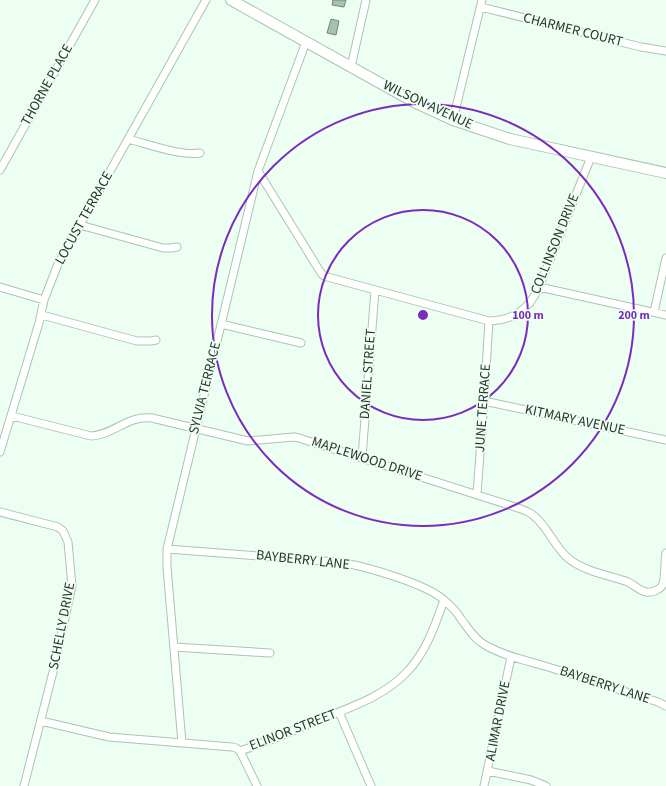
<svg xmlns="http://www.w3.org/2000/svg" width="666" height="786" viewBox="0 0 666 786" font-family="'Source Sans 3',sans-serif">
<rect width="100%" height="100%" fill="#edfef2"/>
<path fill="#a6c2af" stroke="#6f8a78" d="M333,0H346L344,7L332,5Z
M331,19L339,21L336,35L327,33Z"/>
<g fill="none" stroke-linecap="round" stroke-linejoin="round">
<g stroke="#a9c5b2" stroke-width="9">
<path id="street" d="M481,7L641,47L666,51
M351,67L366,0
M453,120L482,0
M128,139C148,144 180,156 200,153
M0,170L95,0
M258,171L321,273L324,276L489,321C513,320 529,310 539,287L591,157
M80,225L163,248H171L177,247
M0,287L44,300
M539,287L666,315
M654,312L666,258
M42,315L137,341H151L156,340
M221,324L301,343
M484,401L666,440
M12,416L91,436C114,435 127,415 152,418L248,441L294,437L299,438L518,508C524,510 530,512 534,516C549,528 554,547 569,559C586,572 608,575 628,582C634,585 640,591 646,592C652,593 659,590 662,586C666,579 664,562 666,553
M0,452L39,323L44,300L58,264L206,0
M362,457L375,290
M477,494L484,401L489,321
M0,512L58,527L63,531L68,542L72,586L53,672L24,786
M167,549L337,562C362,565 428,584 445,601C451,606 457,612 461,619C469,629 474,639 485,645C504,656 525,660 545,666C583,678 621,690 658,702L666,706
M174,647L270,653
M339,712L371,786
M41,721L109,737L232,747L236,748L240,751
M182,743L167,567V549L258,171L306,42
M240,751C267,742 293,731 319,720C351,707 383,697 407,672C426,652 435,626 444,600
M240,751L257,786
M488,771L531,780L546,786
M484,786L511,657"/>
</g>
<g stroke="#a9c5b2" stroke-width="12">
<path id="secondary" d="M231,0L414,102L453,120L510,139L666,173"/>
</g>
<use href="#street" stroke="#fff" stroke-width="7"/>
<use href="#secondary" stroke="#fff" stroke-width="10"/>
</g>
<g fill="none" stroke="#7b2cbf" stroke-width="2">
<circle cx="423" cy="315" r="105"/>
<circle cx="423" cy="315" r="211"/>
</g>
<g text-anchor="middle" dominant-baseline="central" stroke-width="3.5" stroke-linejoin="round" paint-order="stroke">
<g font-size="14" fill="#2a352d" stroke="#edfef2">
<text transform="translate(573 30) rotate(14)">CHARMER COURT</text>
<text transform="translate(47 85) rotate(-61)">THORNE PLACE</text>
<text transform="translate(428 105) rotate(25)">WILSON AVENUE</text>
<text transform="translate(84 218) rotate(-61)">LOCUST TERRACE</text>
<text transform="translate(555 244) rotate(-68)">COLLINSON DRIVE</text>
<text transform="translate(368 374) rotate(-86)">DANIEL STREET</text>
<text transform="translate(205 388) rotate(-76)">SYLVIA TERRACE</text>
<text transform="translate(483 408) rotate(-86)">JUNE TERRACE</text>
<text transform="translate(575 420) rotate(12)">KITMARY AVENUE</text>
<text transform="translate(367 459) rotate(18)">MAPLEWOOD DRIVE</text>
<text transform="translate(303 560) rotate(6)">BAYBERRY LANE</text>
<text transform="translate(62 626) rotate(-79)">SCHELLY DRIVE</text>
<text transform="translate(605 685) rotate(18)">BAYBERRY LANE</text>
<text transform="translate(498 721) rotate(-79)">ALIMAR DRIVE</text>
<text transform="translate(293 730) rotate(-21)">ELINOR STREET</text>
</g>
</g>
<circle cx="423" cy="315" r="6" fill="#7b2cbf" stroke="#edfef2" stroke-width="2"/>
<g font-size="12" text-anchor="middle" font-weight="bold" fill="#7b2cbf" stroke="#edfef2" stroke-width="3.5" stroke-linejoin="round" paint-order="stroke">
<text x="528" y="319">100 m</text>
<text x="634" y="319">200 m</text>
</g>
</svg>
